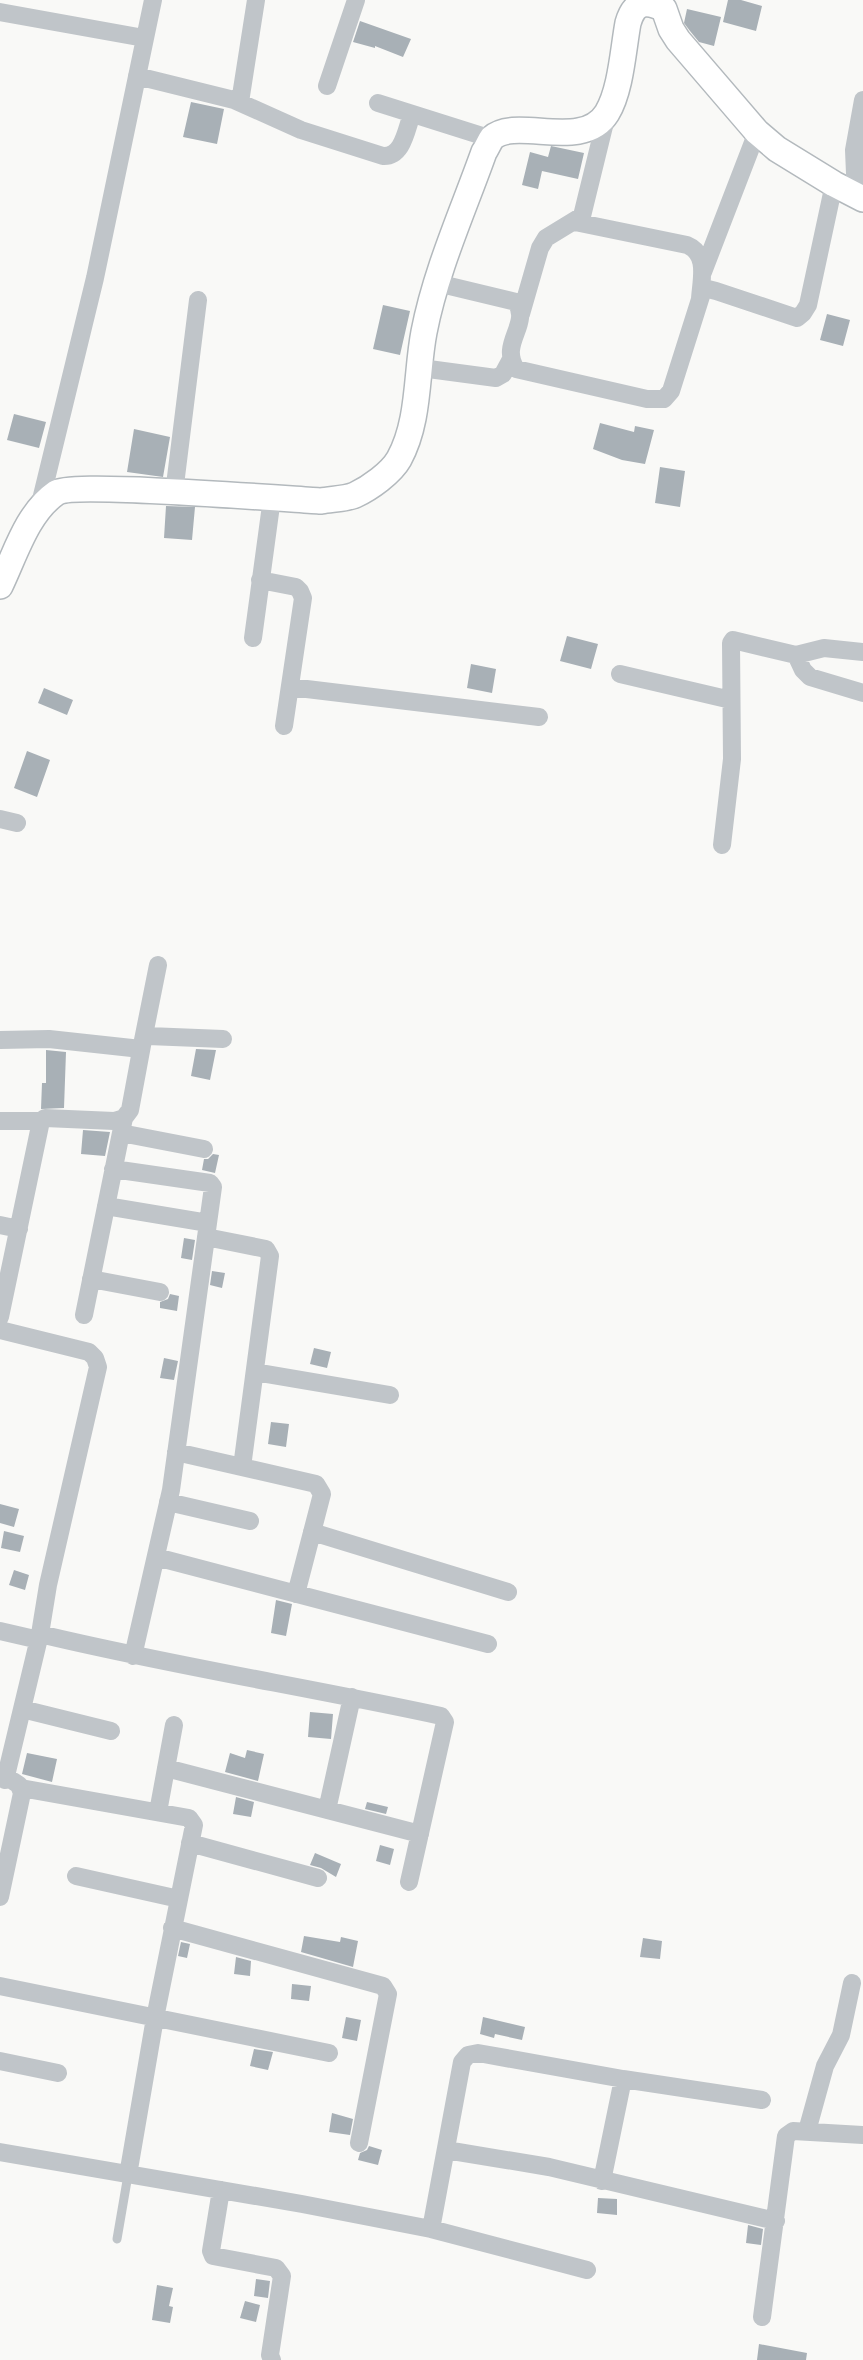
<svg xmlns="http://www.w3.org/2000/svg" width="863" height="2360" viewBox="0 0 863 2360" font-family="Jost,sans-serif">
<rect width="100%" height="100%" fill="#f9f9f7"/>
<path fill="#a8b0b6" d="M728,0H741L762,6L756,31L723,22Z
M687,9L721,17L714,46L699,42L690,31L684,23Z
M360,21L411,39L403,57L375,46V48L353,42Z
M191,102L224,109L217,144L183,137Z
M551,146L584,153L578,179L542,171L538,189L522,185L530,152L548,157Z
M383,305L410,311L400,355L373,349Z
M827,314L850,320L843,346L820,340Z
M14,414L46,422L39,448L7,440Z
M600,423L634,432L635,426L654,430L645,464L622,460L593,449Z
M134,429L170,437L163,477L127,472Z
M660,467L685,471L680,507L655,503Z
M166,506L195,507L192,540L164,538Z
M567,636L598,644L591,669L560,661Z
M471,664L496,669L492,693L467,688Z
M44,688L73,700L67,715L38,703Z
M27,751L50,760L37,797L14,788Z
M196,1049L216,1050L210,1080L191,1076Z
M46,1050L66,1052L64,1108L41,1109L42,1083H46Z
M83,1130L110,1132L105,1156L81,1154Z
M213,1154L219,1155L215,1173L202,1170L204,1159H208Z
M184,1238L195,1240L192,1260L181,1258Z
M212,1271L225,1273L222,1288L210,1285Z
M170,1294L179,1296L177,1311L160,1308V1302L168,1299Z
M314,1348L331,1352L327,1368L310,1364Z
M164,1358L178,1361L174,1380L160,1378Z
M271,1422L289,1424L286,1447L268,1444Z
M0,1504L19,1509L14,1527L0,1523Z
M4,1531L24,1536L20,1552L1,1548Z
M14,1570L29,1575L25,1590L9,1585Z
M276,1600L292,1604L286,1636L271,1633Z
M310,1712L333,1714L331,1739L308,1737Z
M247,1750L264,1754L258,1781L225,1772L230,1753L245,1758Z
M27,1753L57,1759L52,1782L22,1774Z
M236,1797L254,1802L251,1817L233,1814Z
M367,1802L388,1807L386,1814L365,1809Z
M380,1845L394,1849L390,1865L376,1861Z
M315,1853L341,1864L336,1877L321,1868L310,1865Z
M304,1936L340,1942L341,1937L358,1941L353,1967L301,1952Z
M643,1938L662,1941L660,1959L640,1957Z
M181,1942L190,1944L187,1958L178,1956Z
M236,1957L251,1961L250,1976L234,1974Z
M292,1984L311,1986L309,2001L291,1999Z
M346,2017L361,2020L357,2041L342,2038Z
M483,2017L525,2027L522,2040L495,2034L494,2038L480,2034Z
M254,2049L273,2052L268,2070L250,2066Z
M332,2113L353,2119L350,2135L329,2132Z
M369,2146L382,2150L378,2165L358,2160L360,2153L367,2150Z
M598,2198L617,2199V2215L597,2213Z
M748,2225L763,2229L761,2245L746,2243Z
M256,2279L270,2281L268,2298L254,2296Z
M157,2285L173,2288L169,2306L173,2307L170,2323L152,2320Z
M245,2301L260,2305L256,2322L240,2318Z
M759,2344L807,2353L806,2360H757Z"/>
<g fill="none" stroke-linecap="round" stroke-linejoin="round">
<g stroke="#b3b9bd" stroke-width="28">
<path id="secondary" d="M0,586C15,555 27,513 56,493C73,482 287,499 321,501C332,499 346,499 355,495C370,488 391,473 399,459C420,421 416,373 424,332C436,270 463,211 484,152C487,148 489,142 492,138C516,116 583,152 607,113C621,90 623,50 628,23C634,2 645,0 664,9L671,29L678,40L757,132L777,149L834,184L863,199"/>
</g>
<path stroke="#c0c5c9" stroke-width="9" d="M117,2239L128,2175"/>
<path stroke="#c0c5c9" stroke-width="18" d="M0,12L144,38
M137,76L234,100L301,130L383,156C403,157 406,130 412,114
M327,86L356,0
M240,102L256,0
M378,103L492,139
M856,197L854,150L863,100
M575,222L687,245C709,254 701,280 700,299
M703,272L757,132
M437,283L516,302C531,325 499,343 516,369L647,399H664L671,391L702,293L708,289L716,291L797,318L803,313L808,305L834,184
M521,314L540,248L546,238L582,216L607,114
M421,368L496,378L503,374L510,361
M174,493L198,300
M39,508L95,278L153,0
M260,580L296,587L300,591L303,598L284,726
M253,638L272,498
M796,655L824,648L863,652
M620,674L731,700
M290,687L539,717
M0,819L17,823
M722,845L732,759L731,643L733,640L796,655L803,670L810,677L863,693
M0,1040L49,1039L141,1049
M143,1040L158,965
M0,1121H41
M121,1133L204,1149
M113,1169L210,1183L213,1187L171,1490L133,1656
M106,1206L208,1223
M0,1225L19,1229
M206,1237L266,1249L270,1256L242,1467
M91,1279L160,1292
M84,1315L124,1118
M0,1317L41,1121L45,1118L114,1121L124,1118L130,1110L143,1040L148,1036L223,1039
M0,1330L89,1352L95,1358L98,1367L48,1585L40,1634C173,1666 307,1687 441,1716L445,1722L409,1882
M255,1372L390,1395
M176,1452L316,1484L322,1494L296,1594
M168,1502L250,1521
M312,1532L508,1592
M156,1557L488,1644
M0,1631L39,1640
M22,1709L111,1731
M166,1768L420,1834
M5,1780L40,1634
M21,1788L189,1818L194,1825L155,2018L128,2175
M327,1810L352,1697
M158,1812L174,1725
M190,1843L318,1878
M76,1876L179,1899
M0,1897L22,1793L19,1785L13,1781
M172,1928L383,1986L388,1994L359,2143
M0,1986L329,2053
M0,2061L58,2073
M807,2131L825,2066L841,2035L852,1983
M446,2150L549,2167L776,2221
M0,2152L302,2204L431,2229L587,2270
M602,2181L623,2079
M221,2190L211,2251L213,2256L276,2268L282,2276L270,2355L272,2360
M431,2229L462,2062L468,2055L478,2053L623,2079L762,2100
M762,2317L786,2136L793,2131L863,2135"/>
<use href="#secondary" stroke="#fff" stroke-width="25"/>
</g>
</svg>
